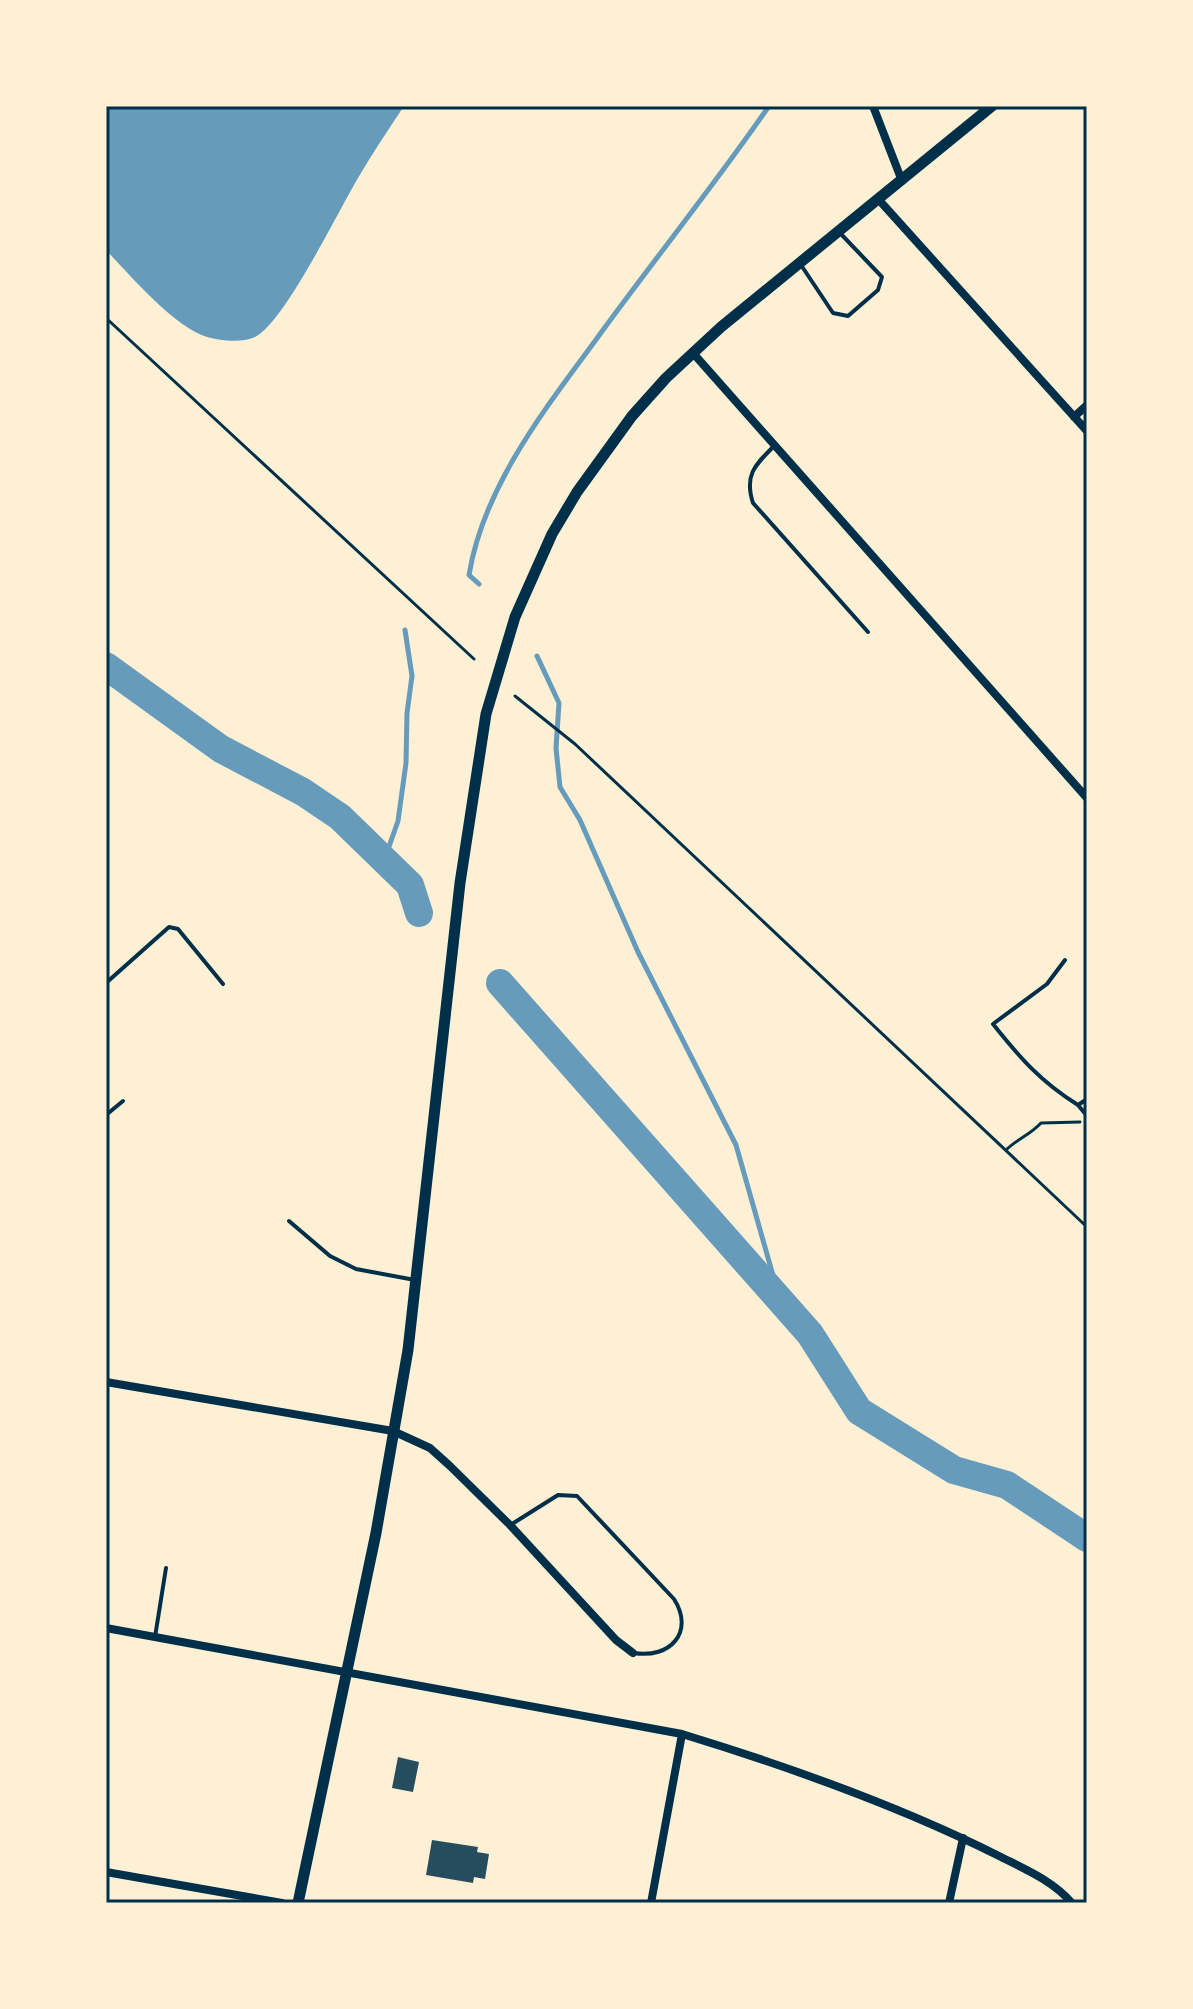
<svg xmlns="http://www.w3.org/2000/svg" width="1193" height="2009" viewBox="0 0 1193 2009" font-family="Ubuntu,sans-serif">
<rect width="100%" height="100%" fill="#fdf0d5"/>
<path fill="#669bbc" d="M106,106H404C388,130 372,154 358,178C339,210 284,323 255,337C242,343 221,341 207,337C174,327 130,275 106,250Z"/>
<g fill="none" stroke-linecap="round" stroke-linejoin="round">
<path stroke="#669bbc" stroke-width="5" d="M479,584L469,575C483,488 544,410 595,341C652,262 714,186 769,106
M537,656L559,703L556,748L560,787L580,820L638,952L736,1145L780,1300
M106,673L115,672
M385,858L398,821L406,763L407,713L412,676L405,630"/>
<path stroke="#669bbc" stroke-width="28" d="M106,666L221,749L303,792L340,817L410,885L419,913
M500,983L810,1334L859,1411L954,1470L1007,1485L1087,1538"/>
</g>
<path fill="#264d5e" d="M398,1757L419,1762L413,1792L392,1788Z
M432,1840L478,1847L477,1852L489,1854L485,1879L474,1877L473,1883L426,1875Z"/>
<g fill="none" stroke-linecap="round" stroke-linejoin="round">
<path stroke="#003049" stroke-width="3" d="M106,318L474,659
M515,696L575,744L1087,1227
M1006,1150C1017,1139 1030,1135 1041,1123L1080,1122"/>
<path stroke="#003049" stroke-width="4" d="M801,265L833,313L848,316L878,290L882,277L840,233
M774,446C755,465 744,475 753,503L868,632
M1065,960L1047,984L993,1024C1020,1058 1041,1082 1078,1105L1087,1099
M106,983L169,927L178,929L223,984
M1078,1105L1087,1116
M106,1115L123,1101
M289,1221L330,1256L356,1269L415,1280
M512,1524L558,1495L577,1496L674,1599C695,1632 670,1659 634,1653
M155,1637L166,1568"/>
<path stroke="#003049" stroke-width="8" d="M873,106L902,181
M879,200L1087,431
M693,353L1087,798
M1074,417L1087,405
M106,1382L393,1431L430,1448L450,1466L510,1525L616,1640L633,1653
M106,1628L682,1734C790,1767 900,1806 1001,1857C1027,1870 1053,1881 1072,1903
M106,1872L282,1903
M651,1903L682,1734
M949,1903L963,1838"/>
<path stroke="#003049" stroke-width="11" d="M298,1903L376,1533L408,1350L460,883L486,714L515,617L552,534L577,492L632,416L666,378L721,327L992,106"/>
</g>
<rect width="1193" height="2009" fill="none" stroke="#fdf0d5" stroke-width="216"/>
<rect x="108" y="108" width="977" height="1793" fill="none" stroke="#003049" stroke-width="3"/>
</svg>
